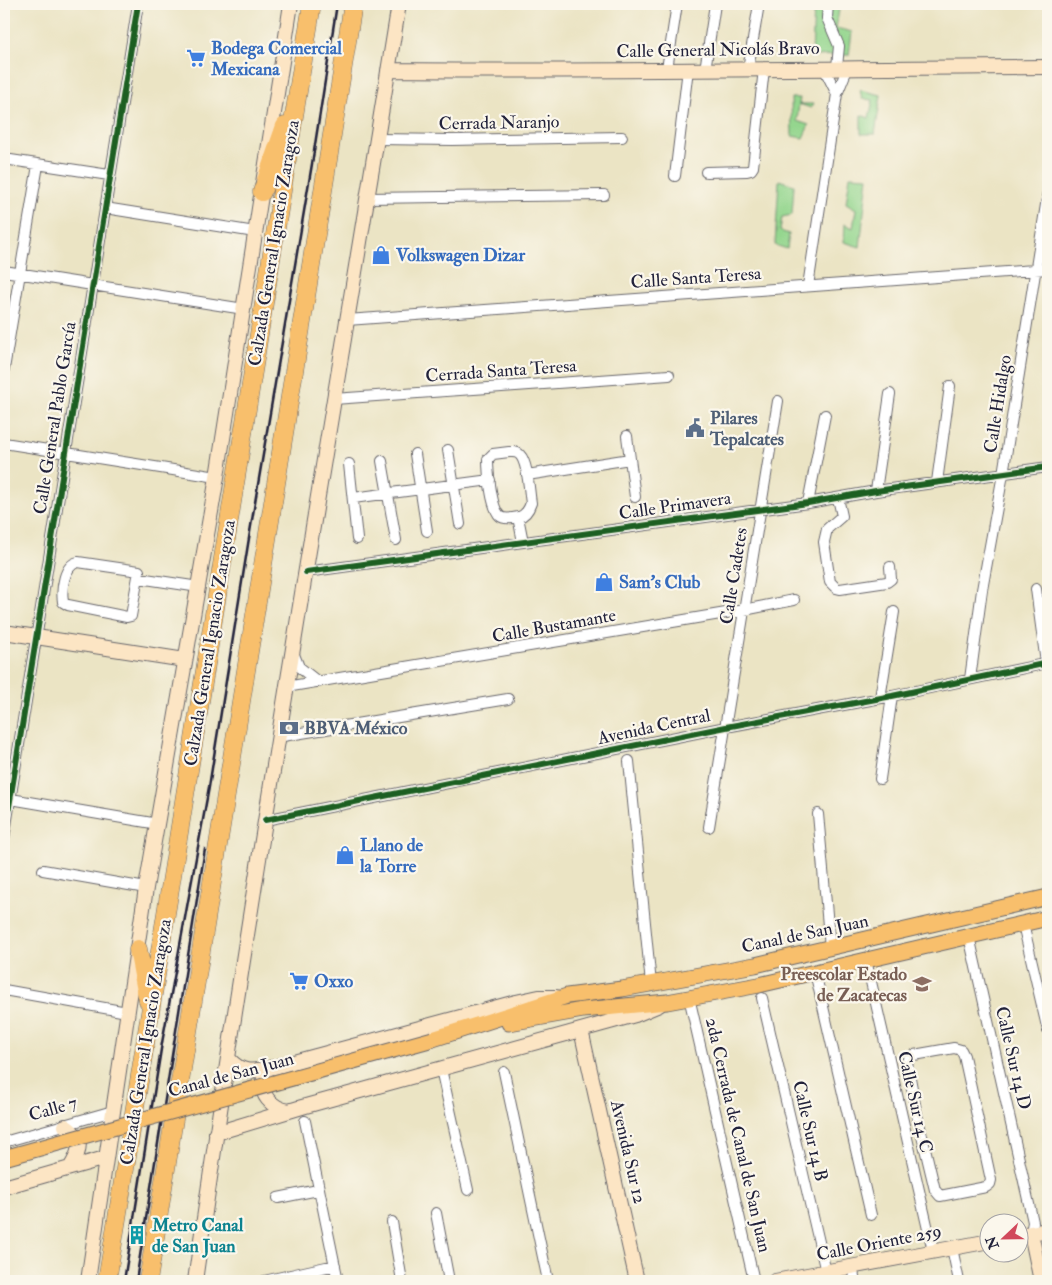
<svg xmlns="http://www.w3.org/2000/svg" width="1052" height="1285" viewBox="0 0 1052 1285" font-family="'IM FELL Double Pica',serif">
<rect width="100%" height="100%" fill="#fbf7ec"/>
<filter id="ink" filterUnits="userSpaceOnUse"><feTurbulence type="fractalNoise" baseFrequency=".02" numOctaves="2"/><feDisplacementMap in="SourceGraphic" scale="10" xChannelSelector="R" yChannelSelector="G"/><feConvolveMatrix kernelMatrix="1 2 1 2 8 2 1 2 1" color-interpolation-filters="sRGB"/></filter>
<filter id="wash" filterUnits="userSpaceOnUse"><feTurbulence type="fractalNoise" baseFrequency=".0096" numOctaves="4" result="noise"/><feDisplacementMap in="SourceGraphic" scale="20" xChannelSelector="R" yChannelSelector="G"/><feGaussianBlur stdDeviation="1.12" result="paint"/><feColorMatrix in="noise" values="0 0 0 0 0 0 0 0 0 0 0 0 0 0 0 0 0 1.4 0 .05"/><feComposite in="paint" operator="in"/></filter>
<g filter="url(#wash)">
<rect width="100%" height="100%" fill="#ebe4c4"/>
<path fill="#94d68e" stroke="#5b7c64" d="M814,4H840L836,28L852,32L849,55L812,56Z
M860,90L881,95L875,134H861V115L869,118L873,100L862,99Z
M791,98H800L799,104H813L811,108L799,104L797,121L809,125L803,138L792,136Z
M850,176L868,177L860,247L844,242L845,224L853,228L856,209L846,203Z
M779,180L794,185L792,215L782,217L780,231L789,234L787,249L775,245Z"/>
</g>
<g filter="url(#ink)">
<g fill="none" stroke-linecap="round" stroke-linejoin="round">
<g stroke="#68666b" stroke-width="12">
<path id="street" d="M828,4L827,18L839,46L837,67
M824,68L837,94
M667,69L677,4
M748,69L759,4
M705,70L715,4
M377,139L452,140L622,137
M4,159L109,175
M706,172L747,171L751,170L753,167L764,69
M675,176L688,69
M367,198L604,195
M105,208L255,232
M4,271L244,309
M808,286L837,94L848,67
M347,320L1048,269
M4,369L38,165
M334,399L669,375
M627,436L635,497
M4,443L217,477
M448,450L460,524
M509,452C513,452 517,451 520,455C528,463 529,491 531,503C529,509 526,515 519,517C514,518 504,520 500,516C491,508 488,471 488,459L493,454Z
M415,454L427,531
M382,461L396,540
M349,464L357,539
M527,475L630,459
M937,482L950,386
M876,491L890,394
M353,498L490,480
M838,498L842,516L827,529L824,542L830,582L836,588L840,589L887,582L891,579L890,567
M808,503L825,415
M518,517L523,542
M78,562L139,571L131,616L127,617L68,605L63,602C61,589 64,565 78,562Z
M306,572L808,503L876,491L1048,467
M139,578L199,587
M1036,589L1046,663
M293,652L299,667L318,682
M970,679L982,590L1003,474L1048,192
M286,687L744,610L794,600
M880,698L894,612
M277,737L508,699
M629,761L651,984
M880,779L892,696
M5,798L158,824
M818,814L830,948
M265,820L726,727L892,696L1048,663
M709,827L778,401
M4,838L138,4
M43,870L146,888
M1023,924L1048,1031
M969,936L1033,1222L1031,1233
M866,960L933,1251
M815,972L871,1215
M4,990L127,1012
M689,997L754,1281
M762,998L826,1272
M954,1048L961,1050L964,1056L991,1180L990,1184L986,1187L940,1196L935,1190L917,1115L907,1062L908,1059L914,1055Z
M441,1069L468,1190
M504,1072L548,1281
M305,1121L338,1281
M4,1142L113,1111
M278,1198L318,1190
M436,1213L449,1281
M392,1222L402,1281
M952,1248L959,1281
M852,1267L855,1281
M264,1281L335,1265"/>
</g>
<g stroke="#68666b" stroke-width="16">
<path id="secondary" d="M388,70C608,72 828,68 1048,67
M4,632L185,660
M581,1030L637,1281
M229,1059C243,1075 255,1071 275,1067L516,1002L539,997H556
M265,1076C257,1094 272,1108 289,1111
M65,1126C84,1138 81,1151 70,1168
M216,1133L302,1107L635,1015L659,1005
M4,1187L105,1158
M1031,1233L1041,1281
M1020,1235L1048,1230
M88,1281L146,888L217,477L291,4
M195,1281C256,854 330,430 399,4
M775,1281L990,1241"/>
</g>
<g stroke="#68666b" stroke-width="17">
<path id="primary" d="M509,1023L583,1010L667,1002L759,985L1048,918
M433,1039L567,996L622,989L755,965L1048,897"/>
</g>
<g stroke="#68666b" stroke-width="19">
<path id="highway" d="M262,192L285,126
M138,949L148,1001
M107,1281L312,4
M148,1281L353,4"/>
</g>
<use href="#street" stroke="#fff" stroke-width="10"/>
<use href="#secondary" stroke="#fce5c4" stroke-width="14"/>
<use href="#primary" stroke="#f8bf6c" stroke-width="15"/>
<use href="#highway" stroke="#f8bf6c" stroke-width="18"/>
<path stroke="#22223b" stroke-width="2.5" d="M124,1281L162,1043L209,787L250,532L312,164L337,4
M136,1281L205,849"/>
<g stroke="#68666b" stroke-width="17" stroke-linecap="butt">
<path id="primary-bridge" d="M4,1158L433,1039"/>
</g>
<use href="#primary-bridge" stroke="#f8bf6c" stroke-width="15"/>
<g stroke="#fbf7ec" stroke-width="9">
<path id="cycleway" d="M306,572L808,503L876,491L1048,467
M265,820L726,727L892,696L1048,663
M4,838L138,4"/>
</g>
<use href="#cycleway" stroke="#1b5e20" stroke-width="6"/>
</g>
</g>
<defs>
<g id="supermarket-bare" transform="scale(1.5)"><path d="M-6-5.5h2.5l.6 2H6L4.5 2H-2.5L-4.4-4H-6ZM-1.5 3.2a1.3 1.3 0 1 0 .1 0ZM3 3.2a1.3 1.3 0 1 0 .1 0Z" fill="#3f7fe0" stroke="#fbf7ec" stroke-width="2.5" paint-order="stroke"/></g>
<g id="shop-bare" transform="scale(1.5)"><path d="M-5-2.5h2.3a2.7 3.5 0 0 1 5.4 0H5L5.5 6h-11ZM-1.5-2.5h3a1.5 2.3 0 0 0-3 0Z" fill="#3f7fe0" stroke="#fbf7ec" stroke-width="2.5" paint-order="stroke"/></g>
<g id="civic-bare" transform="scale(1.5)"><path d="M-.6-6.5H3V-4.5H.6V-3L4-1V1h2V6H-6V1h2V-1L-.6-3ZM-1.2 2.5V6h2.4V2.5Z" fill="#5c6f8a" stroke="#fbf7ec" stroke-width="2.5" paint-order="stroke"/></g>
<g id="bank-bare" transform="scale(1.5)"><path d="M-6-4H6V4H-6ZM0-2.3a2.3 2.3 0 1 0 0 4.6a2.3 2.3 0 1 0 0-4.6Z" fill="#5c6f8a" stroke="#fbf7ec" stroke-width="2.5" paint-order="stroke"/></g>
<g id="school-bare" transform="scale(1.5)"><path d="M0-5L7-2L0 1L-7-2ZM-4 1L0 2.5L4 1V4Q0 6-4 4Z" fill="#8d6e63" stroke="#fbf7ec" stroke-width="2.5" paint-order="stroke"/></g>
<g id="building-bare" transform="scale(1.5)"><path d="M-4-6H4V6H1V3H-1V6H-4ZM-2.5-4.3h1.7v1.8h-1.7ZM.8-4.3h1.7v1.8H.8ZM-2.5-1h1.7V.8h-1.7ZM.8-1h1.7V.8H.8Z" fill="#0f9aa8" stroke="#fbf7ec" stroke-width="2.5" paint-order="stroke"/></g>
</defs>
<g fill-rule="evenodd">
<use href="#supermarket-bare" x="196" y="58"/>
<use href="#shop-bare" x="381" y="255"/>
<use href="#civic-bare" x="695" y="428"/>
<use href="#shop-bare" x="604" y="582"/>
<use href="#bank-bare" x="289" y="728"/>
<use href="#shop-bare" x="345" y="855"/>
<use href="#supermarket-bare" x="299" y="981"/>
<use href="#school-bare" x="922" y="984"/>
<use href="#building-bare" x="137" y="1235"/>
</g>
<g text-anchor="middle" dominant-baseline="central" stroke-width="4.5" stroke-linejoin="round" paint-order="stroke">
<g font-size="18" font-weight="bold" fill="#366cbe" stroke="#fbf7ec" text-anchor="start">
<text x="211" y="48">Bodega Comercial<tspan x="211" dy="21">Mexicana</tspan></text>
<text x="396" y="255">Volkswagen Dizar</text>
<text x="619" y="582">Sam's Club</text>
<text x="360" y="845">Llano de<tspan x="360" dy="21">la Torre</tspan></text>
<text x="314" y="981">Oxxo</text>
</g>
<g font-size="18" fill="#22223b" stroke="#fbf7ec">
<text transform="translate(718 50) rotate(-1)">Calle General Nicolás Bravo</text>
<text transform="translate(499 123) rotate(-1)">Cerrada Naranjo</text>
<text transform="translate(274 243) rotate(-81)">Calzada General Ignacio Zaragoza</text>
<text transform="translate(696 278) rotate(-4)">Calle Santa Teresa</text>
<text transform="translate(501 371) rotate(-4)">Cerrada Santa Teresa</text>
<text transform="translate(998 404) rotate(-81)">Calle Hidalgo</text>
<text transform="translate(55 418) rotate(-81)">Calle General Pablo García</text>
<text transform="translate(675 506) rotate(-8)">Calle Primavera</text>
<text transform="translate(734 576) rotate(-81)">Calle Cadetes</text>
<text transform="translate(554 626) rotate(-10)">Calle Bustamante</text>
<text transform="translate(210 643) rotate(-81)">Calzada General Ignacio Zaragoza</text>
<text transform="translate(654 727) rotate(-12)">Avenida Central</text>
<text transform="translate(805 934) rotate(-12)">Canal de San Juan</text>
<text transform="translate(146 1042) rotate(-81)">Calzada General Ignacio Zaragoza</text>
<text transform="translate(1013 1058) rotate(77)">Calle Sur 14 D</text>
<text transform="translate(231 1075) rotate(-15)">Canal de San Juan</text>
<text transform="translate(915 1102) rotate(77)">Calle Sur 14 C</text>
<text transform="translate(53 1109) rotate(-16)">Calle 7</text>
<text transform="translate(810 1131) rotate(77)">Calle Sur 14 B</text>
<text transform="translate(738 1135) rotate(77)">2da Cerrada de Canal de San Juan</text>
<text transform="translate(628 1152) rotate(77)">Avenida Sur 12</text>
<text transform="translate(879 1243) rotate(-11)">Calle Oriente 259</text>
</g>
<g font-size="18" font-weight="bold" fill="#4e5e75" stroke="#fbf7ec" text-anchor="start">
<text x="710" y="418">Pilares<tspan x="710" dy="21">Tepalcates</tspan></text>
<text x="304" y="728">BBVA México</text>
</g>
<g font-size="18" font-weight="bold" fill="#785e54" stroke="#fbf7ec" text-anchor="end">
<text x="907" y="974">Preescolar Estado<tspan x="907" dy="21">de Zacatecas</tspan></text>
</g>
<g font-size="18" font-weight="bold" fill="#0d838f" stroke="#fbf7ec" text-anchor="start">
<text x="152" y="1225">Metro Canal<tspan x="152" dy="21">de San Juan</tspan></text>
</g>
</g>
<rect width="1052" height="1285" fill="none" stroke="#fbf7ec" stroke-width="20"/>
<g transform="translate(1004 1238) rotate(248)"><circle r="24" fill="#fbf7ec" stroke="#a4a2a5"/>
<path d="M0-4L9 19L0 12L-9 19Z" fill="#d1495b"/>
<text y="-8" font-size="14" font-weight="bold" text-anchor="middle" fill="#22223b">N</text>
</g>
</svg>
